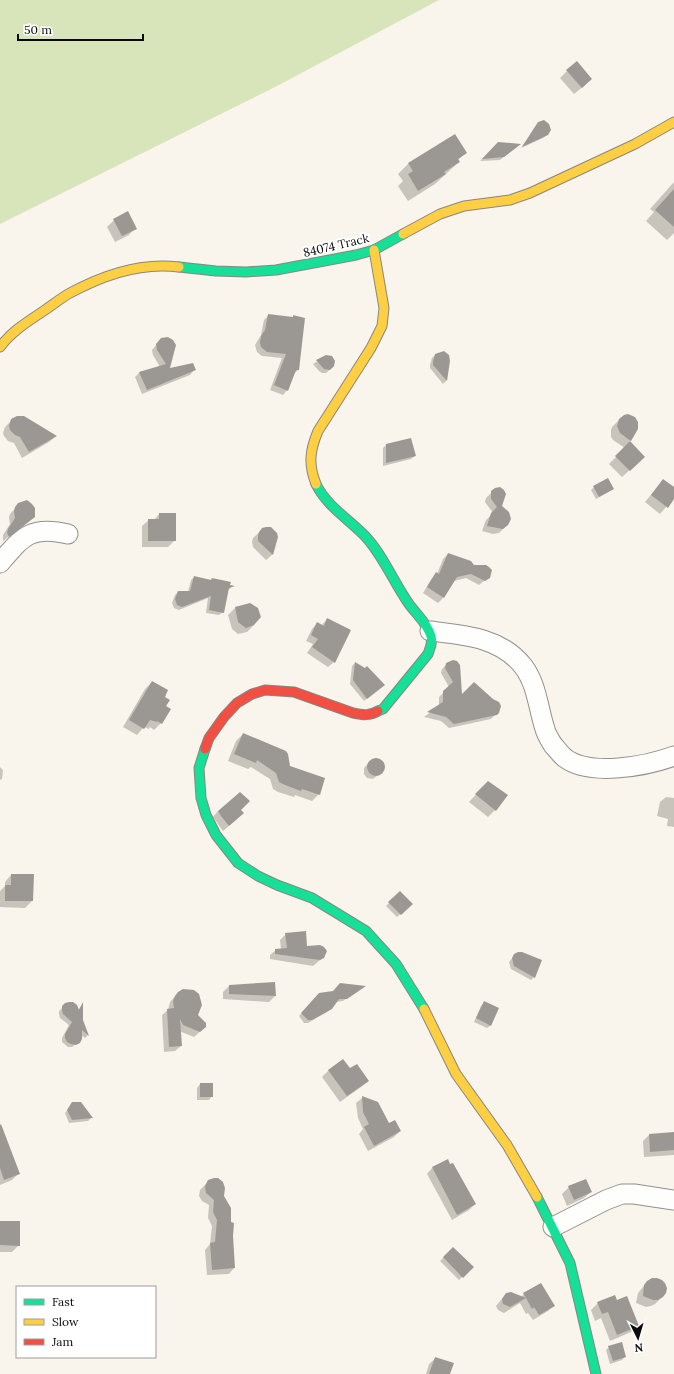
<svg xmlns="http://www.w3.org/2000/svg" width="674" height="1374" viewBox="0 0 674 1374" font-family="Lora,serif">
<rect width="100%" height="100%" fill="#f9f5ec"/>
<path fill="#d8e5ba" d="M0,0H439L277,86L0,224Z"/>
<path fill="#0003" d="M567,71L584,86L574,94L560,78Z
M538,123L547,135L543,138L521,148Z
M454,136L465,153L458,160L459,162L435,184L408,201L398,186L403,181L398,174L408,164Z
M498,143L516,147L500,160L480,161Z
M674,182V233L667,240L646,221L654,212L650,209Z
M114,220L135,228L129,235L115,242L107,227Z
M269,315L292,318L294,316L298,370L294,374L287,390L283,395L270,390L282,358L262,356L257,352L255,345L261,335L264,320Z
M160,340L169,370H194L190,375L142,394L135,377L140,372L160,367L153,355L152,350Z
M436,354L449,358L446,381L443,384L430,368V365L432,358Z
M326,356L334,366L326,373H322L319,371L313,364Z
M12,420L55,437L49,442L22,458L14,443L8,441L4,436L3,433L5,427Z
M619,420L631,440L629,442L644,457L622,477L609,464L625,448L613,440L611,437V430L612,427Z
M386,445L415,456L411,459L383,466V448Z
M663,480L674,488V498L660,514L645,502Z
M594,487L613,489L596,499L591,490Z
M495,489L501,506L505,527L499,533L493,534L482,531L486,520L493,513L485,502L486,498Z
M19,504L34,517L3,541V535L10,524L9,518L10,514Z
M159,514L175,540L168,547H142V526L149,520H154Z
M263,529L277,537L272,555L266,560L253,547L252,542L253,538Z
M448,554L489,577L479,585L466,578L454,581L443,598L438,603L423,593L432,578L437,574L443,559Z
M194,577L210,581L212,579L233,586L228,590L223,612L219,615L206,613L208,598L179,610L174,608L172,603L175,595L178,592H188L191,580Z
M235,608L254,625L247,632L238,634L232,629L228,615Z
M327,619L334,662L328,667L307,653L313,644L306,641L312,629L317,623L321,626Z
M355,663L380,688L364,701L350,684L352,666Z
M447,664L461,696L499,711L491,719L449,728L441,721L424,717L439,706V697L449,687L441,673L442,669Z
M152,682L163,697L165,706L161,723L154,730L150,727L149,729L144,727L137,735L123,727L145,689Z
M243,734L289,767L319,794L312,801L295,795L294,797L278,792L273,789L270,779L251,767L248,769L228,761L236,741Z
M374,759L381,761L384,766L383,771L373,779L367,778L364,774V768L369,762Z
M0,767L3,770L2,779L0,780Z
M488,782L495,810L488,817L469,802Z
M666,797L674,798V827L667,826L668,819L657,816L660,802Z
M240,810L237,819L223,831L213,817L218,811Z
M11,875H33L32,901L25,908L0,907V891L5,886V882Z
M400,892L412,904L397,917L386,906Z
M286,934L306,947L325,956L313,966L270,959V955L276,950L281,949L280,940Z
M515,955L534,977L531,980L511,969L509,962Z
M229,986L275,996L269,1002L223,999V992Z
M361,989L343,1001L335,1002L327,1012L308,1023H304L299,1016L320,994Z
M179,992L197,1015L203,1029L194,1037L179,1031L181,1046L175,1051L164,1052L162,1015L168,1010L170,1002Z
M485,1003L491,1025L487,1028L474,1022L481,1006Z
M66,1004L78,1010L82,1005V1020L88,1035L85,1038L81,1035L79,1042L72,1047H68L62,1042V1038L69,1025L60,1018L59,1014V1011Z
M329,1070H350L368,1081L361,1087L340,1102L322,1077Z
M200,1084L212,1096L209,1100H197V1088Z
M362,1098L377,1103L389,1125L400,1131L394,1137L368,1151L359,1134L363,1129L358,1118L356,1103Z
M73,1103L91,1118L88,1121L69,1123L65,1113Z
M674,1133V1155L644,1157L643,1141L649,1135Z
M0,1140L19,1173L12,1180L0,1185Z
M447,1161L475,1204L469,1210L452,1220L427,1174L432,1168Z
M209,1181L223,1197L230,1223L234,1268L229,1274L207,1275L205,1250L210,1244L212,1226L208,1218L209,1205L202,1201L199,1196L200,1190Z
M569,1187L591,1192L584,1198L567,1206L562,1194Z
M0,1222L19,1245L12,1252H0Z
M453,1248L473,1267L459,1280L440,1261Z
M648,1281L662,1297L655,1304L651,1306L646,1307L636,1303L638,1293Z
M506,1294L521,1297L524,1294L554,1305L548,1311L533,1320L528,1313L526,1314L520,1303L504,1313L498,1310L496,1306Z
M616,1301L638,1325L631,1332L610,1341L601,1318L595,1321L591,1310L598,1303Z
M609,1347L625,1357L622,1360L610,1364L606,1350Z
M436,1358L450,1374H426L429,1364Z"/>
<path fill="#9b9893" d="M577,61L592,79L582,88L566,70Z
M544,120L549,124L551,130L548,135L522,147L538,122Z
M455,134L467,153L458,159L460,162L444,172L446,174L418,191L408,174L413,171L408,163Z
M498,142L521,144L504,157L482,159Z
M674,189V227L655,210Z
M128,211L137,229L122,236L113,219Z
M268,314L293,317V315L305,318L299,370H296L288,391L274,385L286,354L267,352L261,347L260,343L261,336L265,330Z
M168,337L173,340L176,345L170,368L193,363L196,370L147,390L139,372L166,364L157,350L156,344L161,338Z
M444,351L449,355L450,361L447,381L433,365V362L435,354Z
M326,355L332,356L335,361L334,366L330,370L324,369L316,360Z
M628,414L635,417L638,422V429L631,441L620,433L617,426L619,419L624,415Z
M17,416H24L57,436L29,452L20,437L15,435L10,430L9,426L11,419Z
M411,438L416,456L386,463V444Z
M630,441L645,457L630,471L615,456Z
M608,478L614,489L599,497L593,486Z
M663,479L674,487V499L668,508L651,495Z
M500,487L504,490L506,494L502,506L509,512L511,519L508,525L503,529L487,526L491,513L497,507L491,499V491L495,488Z
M27,500L32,504L35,508V517L9,537L7,533L8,529L15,518L14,512L15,507L18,503Z
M159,513H176V541H148V519H159Z
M266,527H271L277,533L278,537L273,555L258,541V536L259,532L262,528Z
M448,553L471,561L474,565H486L489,567L492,570L490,578L485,581L471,574L457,577L444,598L427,587L436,572L439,574Z
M194,576L211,580L212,578L231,582L230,585L235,586L229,588L224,613L209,610L211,596L182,607L177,605L175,599L178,591H190Z
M250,603L258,608L261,617L254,625L246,628L238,622L235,607Z
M327,618L351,630L335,663L312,647L318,639L311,635L317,622L324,626Z
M453,660L457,661L460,665L462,694L474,682L493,699L499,702L501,706L499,713L497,715L454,724L446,717L427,712L443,702V691L453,682L445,668L446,663Z
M355,662L365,668L367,666L385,685L367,699L353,680Z
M152,681L168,690L165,697L170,700L166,706L171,709L162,724L157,721V722L150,720L144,729L129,720Z
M243,733L286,751L288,754L290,766L325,778L320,795L302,789L301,791L285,785L279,782L276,773L257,760L256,763L234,754Z
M367 767a9 9 0 1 1 18 0a9 9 0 1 1-18 0Z
M488,781L508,795L496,811L475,794Z
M240,792L250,801L241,810L244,813L229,826L221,816L218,811Z
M11,874H34L33,901H5V885H11Z
M400,891L413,904L401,915L388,902Z
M306,931L307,946L320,945L324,947L327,951L324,958L320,960L275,954V949L287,948L285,933Z
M518,952H522L542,960L535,978L514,966L512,958L514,954Z
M275,982L276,996L229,994V985Z
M340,983L366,986L347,999H339L332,1009L312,1020H308L301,1013L319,993L333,991Z
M183,989L194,990L199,994L202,1005L198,1015L206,1023V1027L200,1032L183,1025L180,1019L182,1046L169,1047L167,1009L174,1008L173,1001L175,996L178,992Z
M484,1001L499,1008L491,1026L476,1018Z
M69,1002H73L77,1005L79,1010L83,1002V1020L89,1036L82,1030V1039L80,1043L76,1045L71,1044L67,1042L65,1038V1034L72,1022L63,1014L62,1010V1006L65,1003Z
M343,1059L350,1068L357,1064L369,1081L347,1096L328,1070Z
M200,1083H213V1097H200Z
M362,1096L378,1102L389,1123L395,1120L401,1131L374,1146L364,1127L369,1124L363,1112Z
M72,1102H81L93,1118L72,1120L67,1110Z
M1,1124L20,1174L4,1180L0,1168V1125Z
M674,1132V1150L650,1152L649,1134Z
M448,1159L450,1164L453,1163L476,1204L457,1215L432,1167Z
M214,1178H218L223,1182L225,1188L224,1196L231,1208V1222L234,1223L233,1236L235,1268L212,1270L210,1243L215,1242L217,1220L213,1212L214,1200L206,1193L205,1186L208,1180Z
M586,1179L592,1192L574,1200L568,1186Z
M0,1221H20V1246L0,1245Z
M453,1247L474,1267L463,1278L443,1257Z
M652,1278H657L662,1280L665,1283L667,1288L666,1293L663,1297L658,1300H653L643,1296L644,1285L647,1281Z
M541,1283L555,1306L539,1315L534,1307L532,1309L526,1298L510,1307L503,1304L502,1299L506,1293L511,1292L526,1298L523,1293Z
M615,1295L617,1300L627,1296L639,1326L617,1335L608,1312L602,1314L597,1302Z
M622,1342L626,1357L613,1361L608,1346Z
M435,1357L454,1363L450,1374H429Z"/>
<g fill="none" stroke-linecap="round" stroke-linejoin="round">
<g stroke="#92908c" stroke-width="21">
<path id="street" d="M0,563C22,537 31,525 68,534
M430,631C464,635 500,637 523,666C537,684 538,708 545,729C546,734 550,740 553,745C557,749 560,754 565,758C590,777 647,766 674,756
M553,1227L606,1200L622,1194H634L674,1200"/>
</g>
<g stroke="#888682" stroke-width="11">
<path id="fast" d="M179,267L216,271L246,272L276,270L356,255L374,250L403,234
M316,484C326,505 347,518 364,535C382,553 394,583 409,604C417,615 427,623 431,636C433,643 430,648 428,654L383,709L378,711
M205,749L199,768L201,798L206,815L216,835L238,863L258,876L277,885L312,898L366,931L396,964L424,1009
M537,1197L570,1263L596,1374"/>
</g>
<g stroke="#888682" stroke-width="11">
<path id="slow" d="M403,234L440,214L464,206L510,200L530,193L635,144L674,122
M0,347C11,332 27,322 42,312C51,306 61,298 70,293C103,275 142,262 179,267
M316,484C308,464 310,450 318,431L371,348L382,326L384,308L374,250
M424,1009L456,1074L507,1145L537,1197"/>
</g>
<g stroke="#888682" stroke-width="11">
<path id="jam" d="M205,749L209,738L224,717L237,703L252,694L265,690L294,692L353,713C363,715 370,716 378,711"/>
</g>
<use href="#street" stroke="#fefefc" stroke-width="19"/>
<use href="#fast" stroke="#16e098" stroke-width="9"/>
<use href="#slow" stroke="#ffcf43" stroke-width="9"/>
<use href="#jam" stroke="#f24e42" stroke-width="9"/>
</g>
<g text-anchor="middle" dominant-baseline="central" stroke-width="4" stroke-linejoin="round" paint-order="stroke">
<g font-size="12" fill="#0a0a0a" stroke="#fff">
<text transform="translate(336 245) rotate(-13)">84074 Track</text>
</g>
</g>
<rect x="16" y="1286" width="140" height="72" fill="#ffffff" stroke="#9d9d9d"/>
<rect x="24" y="1299" width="20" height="6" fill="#16e098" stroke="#9d9d9d"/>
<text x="52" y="1306" font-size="12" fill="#0a0a0a">Fast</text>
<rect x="24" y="1319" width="20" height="6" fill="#ffcf43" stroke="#9d9d9d"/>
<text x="52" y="1326" font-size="12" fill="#0a0a0a">Slow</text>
<rect x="24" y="1339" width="20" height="6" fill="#f24e42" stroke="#9d9d9d"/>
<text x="52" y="1346" font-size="12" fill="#0a0a0a">Jam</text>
<g transform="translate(638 1338) rotate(175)" stroke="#ffffff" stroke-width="3" paint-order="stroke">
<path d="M0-3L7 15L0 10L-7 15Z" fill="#0a0a0a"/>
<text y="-6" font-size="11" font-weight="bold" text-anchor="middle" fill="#0a0a0a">N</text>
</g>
<path d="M18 34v6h125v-6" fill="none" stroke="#0a0a0a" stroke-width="2"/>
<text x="24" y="34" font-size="12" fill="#0a0a0a" stroke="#ffffff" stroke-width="3" paint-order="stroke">50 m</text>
</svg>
